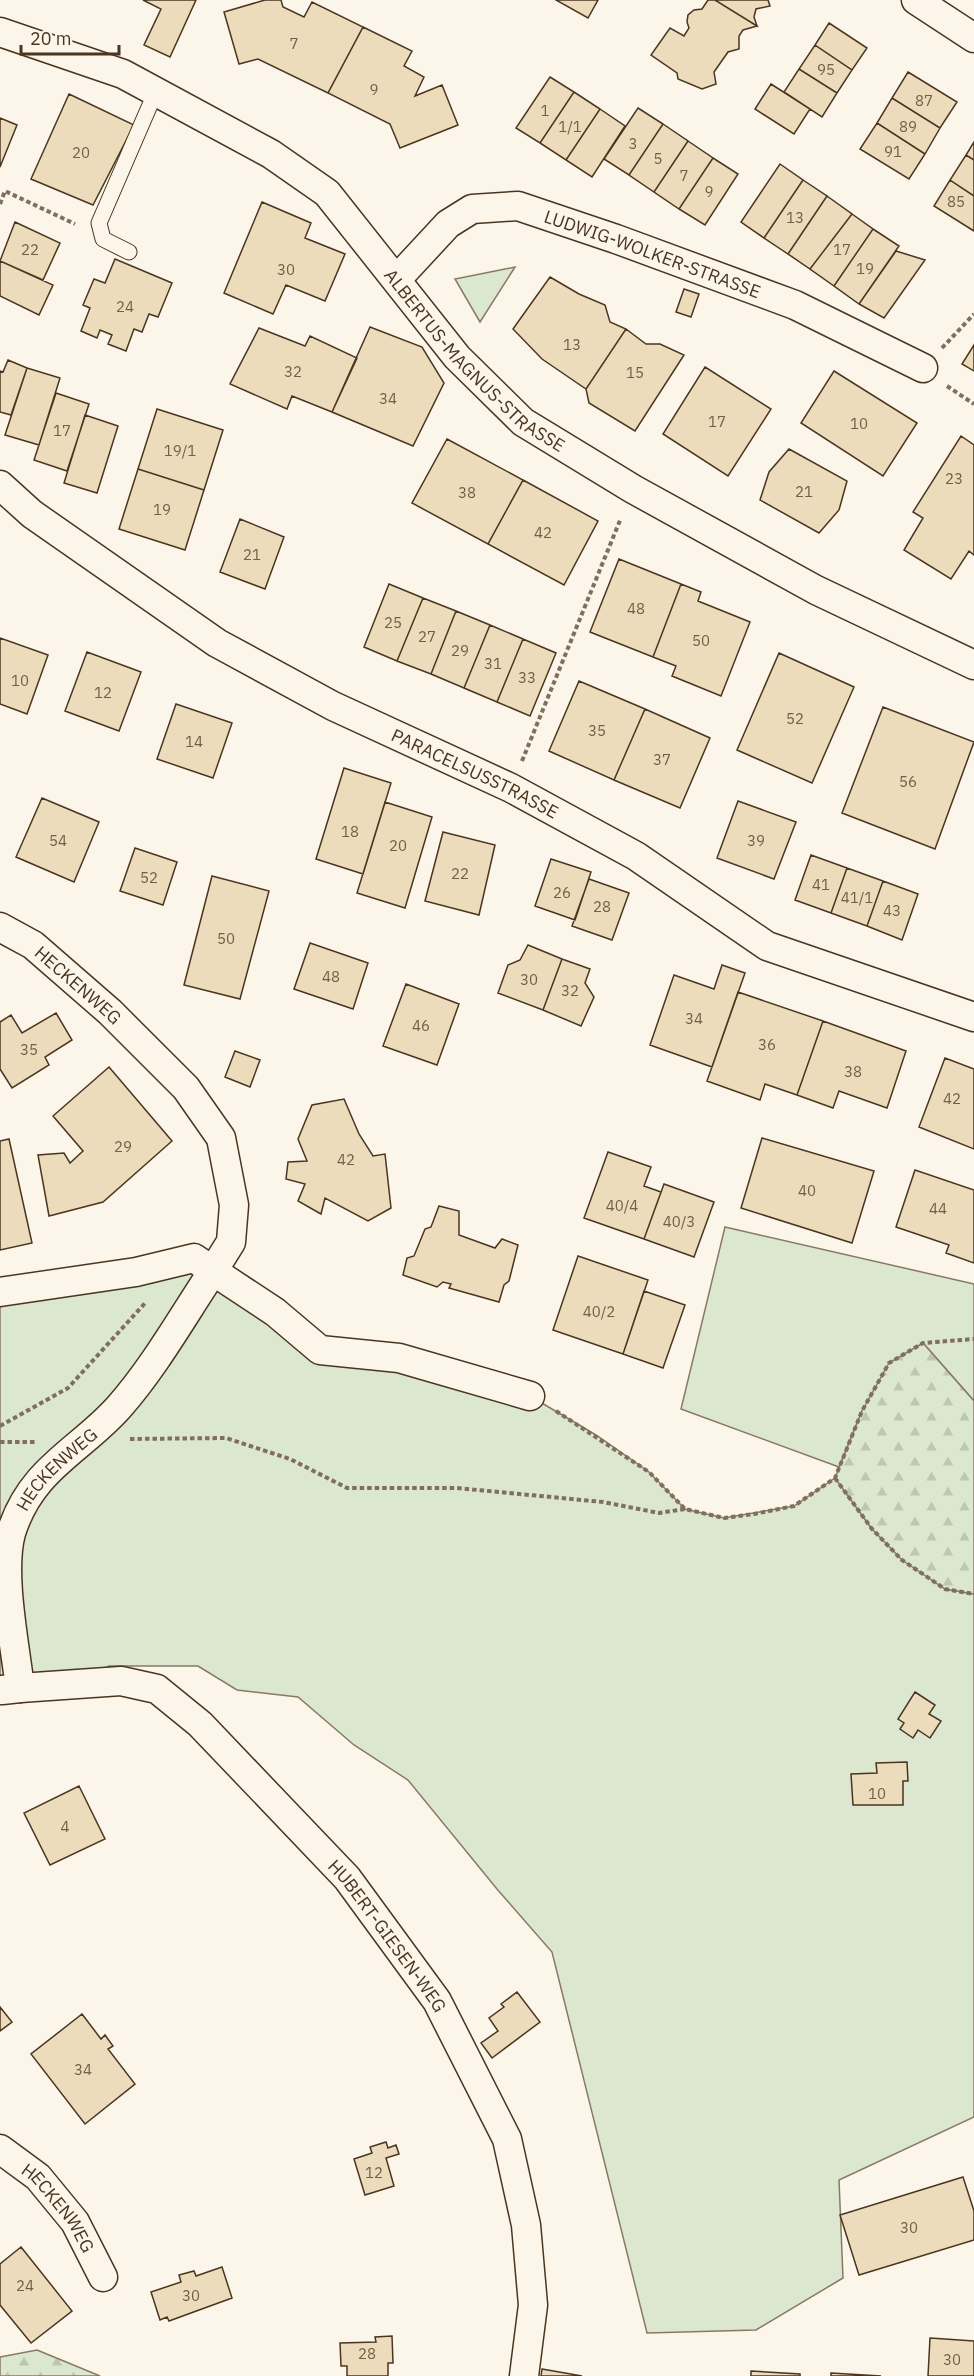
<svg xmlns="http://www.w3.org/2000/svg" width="974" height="2376" viewBox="0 0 974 2376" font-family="'IBM Plex Sans',sans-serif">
<defs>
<pattern id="forest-firs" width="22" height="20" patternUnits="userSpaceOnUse" patternTransform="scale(1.5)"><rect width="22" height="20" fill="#dce7d0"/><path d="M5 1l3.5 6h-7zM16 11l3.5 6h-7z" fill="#bec7b2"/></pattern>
</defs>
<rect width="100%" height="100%" fill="#fbf6e9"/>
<path fill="#dce7d0" stroke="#887966" stroke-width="1.5" d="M515,267L480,322L455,279Z
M725,1227L974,1284V1401L923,1343L862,1411L839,1467L681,1409Z
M194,1258L320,1350L530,1396L596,1435L649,1472L685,1509L724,1518L794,1506L835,1478L872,1529L945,1589L974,1594V2117L839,2180L843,2278L756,2330L647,2333L552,1952L497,1889L408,1780L354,1745L298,1697L237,1690L198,1666H109L85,1679L0,1692V1292Z"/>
<path fill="url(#forest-firs)" stroke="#887966" stroke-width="1.5" d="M923,1343L974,1401V1594L945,1589L902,1560L872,1529L835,1478L862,1411L889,1363Z
M37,2350L100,2376H0V2357Z"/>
<path fill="#ecdcbc" stroke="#4a3520" stroke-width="1.5" d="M143,0H196L170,57L144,45L161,9Z
M265,0H281L283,7L304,17L312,2L363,27L328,93L258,59L239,64L224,12Z
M556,0H598L588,18Z
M708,0H715L757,26L743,30L739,36V49L728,52L714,72L716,84L702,89L678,79L677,73L651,55L670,28L684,36L689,28L687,22L688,15L694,10L702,9Z
M715,0H768L770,6L756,9L754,17L757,26Z
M829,23L867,48L852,70L815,45Z
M363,27L412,51L404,66L424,77L415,96L442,85L458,125L400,148L390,124L328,93Z
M815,45L852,70L837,93L799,69Z
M799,69L837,93L822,117L784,92Z
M908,72L957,102L940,128L892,98Z
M550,77L574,92L540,143L516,128Z
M771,84L810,109L794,134L755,109Z
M574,92L600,109L566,160L540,143Z
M69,94L134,125L93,205L31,179Z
M892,98L940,128L925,154L877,123Z
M638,108L663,124L629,175L604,159Z
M600,109L625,126L592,177L566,160Z
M0,118L17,125L0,167Z
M877,123L925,154L909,179L860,149Z
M663,124L688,141L654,192L629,175Z
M688,141L713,158L679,209L654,192Z
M974,142V160L966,155Z
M966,155L974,160V196L950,180Z
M713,158L738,174L705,225L679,209Z
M780,164L803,180L764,238L741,222Z
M803,180L827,196L788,254L764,238Z
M950,180L974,196V231L934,206Z
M827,196L852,214L810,269L788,254Z
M262,202L311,223L305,238L345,254L325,301L286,285L273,314L224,293Z
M852,214L873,229L834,286L810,269Z
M15,222L60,243L43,280L0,261Z
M873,229L899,246L859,304L834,286Z
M896,251L925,260L884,318L859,304Z
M115,259L172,283L158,317L149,314L142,332L134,329L126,351L108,344L112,335L100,330L97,338L81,331L90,308L83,305L94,279L105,283Z
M0,261L53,285L39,315L0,296Z
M550,277L579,294L605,305L610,322L626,329L586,389L542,359L513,329Z
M684,289L699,294L691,317L676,312Z
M370,327L422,347L444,383L413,446L332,412Z
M259,328L305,346L310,336L357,358L332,412L292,396L287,409L230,384Z
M626,329L646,344H660L684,355L635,431L589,403L586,389Z
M974,345V371L962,364Z
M8,360L27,368L11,415L0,412V371L3,372Z
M705,367L771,409L728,476L663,434Z
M27,368L60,378L39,445L5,435Z
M834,371L917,423L883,476L801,423Z
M56,393L89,404L67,471L34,460Z
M157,409L223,430L204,490L138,469Z
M85,415L118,426L97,493L64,483Z
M961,436L974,445V555L969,551L951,579L904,550L923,518L913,512Z
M447,439L523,480L488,544L412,503Z
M789,449L847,481L839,510L819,533L760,500L769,472Z
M138,469L204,490L185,550L119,529Z
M523,480L598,521L564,585L488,544Z
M240,519L284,537L265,589L220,572Z
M619,559L681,584L653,657L590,632Z
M389,584L423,598L397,661L364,647Z
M681,584L701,592L698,601L750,622L721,696L672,676L676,666L653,657Z
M423,598L456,611L431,674L397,661Z
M456,611L490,625L464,688L431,674Z
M490,625L523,639L497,702L464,688Z
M0,638L48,655L27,714L0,704Z
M523,639L556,653L530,716L497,702Z
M87,652L141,672L119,731L65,711Z
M779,653L854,687L812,783L737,750Z
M579,681L645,709L614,780L549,751Z
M176,704L232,723L213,778L157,759Z
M883,707L974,742L935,849L842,813Z
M645,709L710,738L680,808L614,780Z
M344,768L391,783L363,874L316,859Z
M42,798L99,822L74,882L16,857Z
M738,801L796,822L774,879L717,858Z
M385,802L432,817L405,908L357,893Z
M443,832L495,845L479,915L425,901Z
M135,848L177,862L163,905L120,891Z
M811,855L847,868L831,913L795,900Z
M551,859L591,872L575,920L535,906Z
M847,868L883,881L867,926L831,913Z
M212,876L269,891L240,999L184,985Z
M589,879L629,893L612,940L572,926Z
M883,881L918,894L902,940L867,926Z
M310,943L368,963L353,1009L294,989Z
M528,945L562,959L543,1010L498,993L508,965L520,960Z
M562,959L590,969L585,983L594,997L581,1026L543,1010Z
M722,965L745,973L712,1067L650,1045L674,975L714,989Z
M406,984L459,1004L437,1065L383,1046Z
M738,992L823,1021L797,1095L765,1084L760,1100L707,1081Z
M56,1013L72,1040L45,1057L49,1065L12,1088L0,1069V1022L11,1015L22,1033Z
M823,1021L906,1051L887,1108L839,1091L833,1108L797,1095Z
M235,1051L260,1060L250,1087L225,1077Z
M945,1058L974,1069V1149L919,1127Z
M109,1067L172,1141L103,1202L49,1216L38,1155L64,1153L70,1163L83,1151L53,1116Z
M344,1099L359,1134L373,1156L385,1154L391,1208L368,1221L325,1198L321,1214L298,1201L305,1184L286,1179L288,1162L307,1161L298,1139L312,1105Z
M762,1138L874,1171L852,1243L741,1208Z
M9,1139L32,1243L0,1250V1141Z
M608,1152L651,1167L644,1186L661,1192L644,1239L584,1218Z
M915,1170L974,1190V1263L946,1253L949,1245L896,1227Z
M664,1184L714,1202L694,1257L644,1239Z
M439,1206L459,1211V1235L495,1248L502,1239L518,1245L509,1281L504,1285L499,1302L449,1288L451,1284L443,1282L437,1287L403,1275L407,1258L414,1256L425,1229L431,1227Z
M578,1256L648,1280L623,1354L553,1330Z
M644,1291L685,1305L663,1368L623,1354Z
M915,1692L935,1705L929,1714L941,1721L930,1738L918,1730L913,1738L900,1729L904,1723L898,1719Z
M907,1762L908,1781H903V1805H853L851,1774L877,1773L876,1763Z
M79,1786L105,1839L50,1865L24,1813Z
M517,1992L540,2022L492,2058L481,2043L498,2031L489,2018L504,2007L501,2004Z
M0,2007L12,2022L0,2031Z
M82,2014L101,2039L105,2035L113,2046L108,2049L135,2084L85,2124L31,2054Z
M386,2142L388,2148L396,2145L399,2154L386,2158L394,2186L365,2195L354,2159L372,2153L370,2147Z
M963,2177L974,2211V2240L859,2275L840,2215Z
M21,2247L72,2311L31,2343L0,2305V2264Z
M222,2267L232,2298L169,2321L167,2317L160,2320L151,2292L181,2282L179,2275L194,2271L196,2276Z
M392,2336L393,2363H388V2376H347V2366H341L340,2343L376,2342L375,2337Z
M930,2338L974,2341V2376H928Z
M542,2369L582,2376H541Z
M751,2371L800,2374V2376H751Z
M831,2373L881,2376H831Z"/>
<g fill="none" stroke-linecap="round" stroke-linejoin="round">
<g stroke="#4a3520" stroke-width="17">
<path id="lane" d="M129,252L103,239L99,223L156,91"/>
</g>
<g stroke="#4a3520" stroke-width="31">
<g id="street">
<path d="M916,0L974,38"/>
<path id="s1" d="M0,32L123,74L271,154L327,193L457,357L523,422L633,489L816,590L974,665"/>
<path id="s2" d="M397,279L448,224L472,209L518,206L616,239L795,305L923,368"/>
<path id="s3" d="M0,485L32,514L217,643L333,706L511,788L636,856L767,946L974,1017"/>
<path id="s4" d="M0,927L33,945L110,1012L186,1088L221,1138L234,1205L231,1242L213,1271L194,1258L136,1272L0,1292"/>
<path id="s5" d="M20,1688L121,1681L157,1689L200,1724L347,1878L437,2001L507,2139L526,2225L533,2305L524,2376"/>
<path id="s6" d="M2,1690L20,1688C15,1645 0,1573 11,1533C31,1468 80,1451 119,1407C155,1366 183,1316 213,1271L275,1312L320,1350L399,1358L530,1396"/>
<path id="s7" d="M0,2149L38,2177L75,2222L103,2277"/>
</g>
</g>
<path stroke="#7f6f5c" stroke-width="4" stroke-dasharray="4.5 3" stroke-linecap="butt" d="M0,204L5,191L75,224
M942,348L974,314
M947,386L974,404
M522,761L621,518
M556,1411L649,1472L685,1509L724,1518L754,1514L794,1506L835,1478L862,1411L889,1363L923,1343L974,1339
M0,1426L68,1388L146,1302
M130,1439L226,1438L290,1459L347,1488H457L603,1502L659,1513L685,1509
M0,1442H35
M835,1478L872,1529L902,1560L945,1589L974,1594"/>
<use href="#lane" stroke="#fbf6e9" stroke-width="15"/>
<use href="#street" stroke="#fbf6e9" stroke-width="28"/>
</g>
<g text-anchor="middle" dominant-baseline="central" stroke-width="4.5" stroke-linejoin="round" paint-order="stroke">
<g font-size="15" fill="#725f47">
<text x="294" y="43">7</text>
<text x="826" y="69">95</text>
<text x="374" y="89">9</text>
<text x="924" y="100">87</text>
<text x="545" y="110">1</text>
<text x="570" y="126">1/1</text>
<text x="908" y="126">89</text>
<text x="633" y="143">3</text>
<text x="893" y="151">91</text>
<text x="81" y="152">20</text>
<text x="658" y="158">5</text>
<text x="684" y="175">7</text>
<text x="709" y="191">9</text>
<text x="956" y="201">85</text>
<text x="795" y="217">13</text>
<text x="30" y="249">22</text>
<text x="842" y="249">17</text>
<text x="865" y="268">19</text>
<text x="286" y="269">30</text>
<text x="125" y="306">24</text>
<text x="572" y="344">13</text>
<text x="293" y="371">32</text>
<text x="635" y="372">15</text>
<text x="388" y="398">34</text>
<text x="717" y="421">17</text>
<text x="859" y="423">10</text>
<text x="62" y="430">17</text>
<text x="180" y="450">19/1</text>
<text x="954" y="478">23</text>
<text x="804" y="491">21</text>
<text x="467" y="492">38</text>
<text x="162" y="509">19</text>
<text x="543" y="532">42</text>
<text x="252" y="554">21</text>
<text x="636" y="608">48</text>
<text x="393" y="622">25</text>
<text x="427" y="636">27</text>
<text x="701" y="640">50</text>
<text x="460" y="650">29</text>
<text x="493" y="663">31</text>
<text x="527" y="677">33</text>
<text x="20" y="680">10</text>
<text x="103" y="692">12</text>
<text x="795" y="718">52</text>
<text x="597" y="730">35</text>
<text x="194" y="741">14</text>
<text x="662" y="759">37</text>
<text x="908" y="781">56</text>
<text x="350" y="831">18</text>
<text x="58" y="840">54</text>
<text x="756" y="840">39</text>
<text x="398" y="845">20</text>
<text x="460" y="873">22</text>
<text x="149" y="877">52</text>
<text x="821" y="884">41</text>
<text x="562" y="892">26</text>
<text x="857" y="897">41/1</text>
<text x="602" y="906">28</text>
<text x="892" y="910">43</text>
<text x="226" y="938">50</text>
<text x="331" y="976">48</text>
<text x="529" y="979">30</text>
<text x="570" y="990">32</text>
<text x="694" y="1018">34</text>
<text x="421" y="1025">46</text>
<text x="767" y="1044">36</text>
<text x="29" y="1049">35</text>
<text x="853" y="1071">38</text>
<text x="952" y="1098">42</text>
<text x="123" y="1146">29</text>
<text x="346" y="1159">42</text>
<text x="807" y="1190">40</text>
<text x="622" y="1205">40/4</text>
<text x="938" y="1208">44</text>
<text x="679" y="1221">40/3</text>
<text x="599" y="1311">40/2</text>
<text x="877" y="1793">10</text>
<text x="65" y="1826">4</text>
<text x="83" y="2069">34</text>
<text x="374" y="2172">12</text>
<text x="909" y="2227">30</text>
<text x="25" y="2285">24</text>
<text x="191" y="2295">30</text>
<text x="367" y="2353">28</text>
<text x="952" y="2359">30</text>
</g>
<g font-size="18" fill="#4a3520" stroke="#fbf6e9">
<text stroke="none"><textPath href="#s2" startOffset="292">LUDWIG-WOLKER-STRASSE</textPath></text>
<text stroke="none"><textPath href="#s1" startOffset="591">ALBERTUS-MAGNUS-STRASSE</textPath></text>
<text stroke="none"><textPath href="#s3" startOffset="558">PARACELSUSSTRASSE</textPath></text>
<text stroke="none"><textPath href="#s4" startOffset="98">HECKENWEG</textPath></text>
<text stroke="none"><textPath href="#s6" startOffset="254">HECKENWEG</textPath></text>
<text stroke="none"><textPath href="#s5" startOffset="477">HUBERT-GIESEN-WEG</textPath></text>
<text stroke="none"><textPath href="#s7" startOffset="84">HECKENWEG</textPath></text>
</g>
</g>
<path d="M21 45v9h98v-9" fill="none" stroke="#4a3520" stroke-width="3"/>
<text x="30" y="45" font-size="18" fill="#4a3520" stroke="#fbf6e9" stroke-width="4.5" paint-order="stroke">20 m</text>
</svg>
